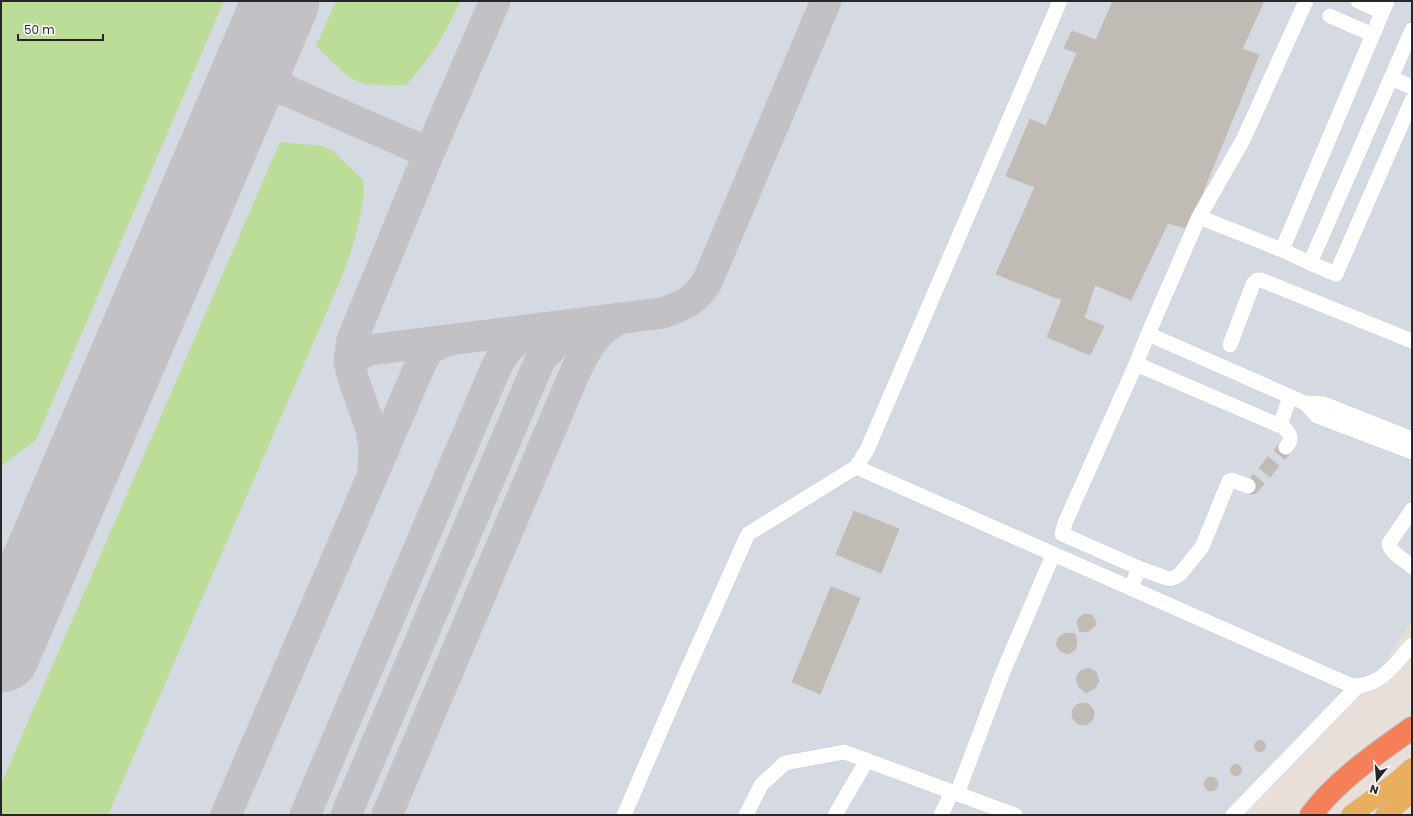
<svg xmlns="http://www.w3.org/2000/svg" width="1413" height="816" viewBox="0 0 1413 816" font-family="Poppins,sans-serif">
<rect width="100%" height="100%" fill="#e9dfd9"/>
<path fill="#d4d9e2" d="M1,1H1412V621L1370,683L1241,815H1Z"/>
<path fill="#bcdd98" d="M1,1H224L36,440L1,466Z
M336,1H460C447,31 429,61 406,85C395,85 371,86 362,83C345,78 329,58 316,46Z
M280,142L323,146L333,151L364,181C364,215 353,247 341,279L108,815H1V784Z"/>
<g fill="none" stroke-linecap="round" stroke-linejoin="round">
<path stroke="#c2c1c5" stroke-width="31" d="M265,39C255,69 265,77 290,92
M235,109C237,104 239,99 243,95C255,82 275,88 290,92L429,153
M349,361L369,350L662,313C684,306 694,301 707,282L826,1
M373,470L374,448L371,429L353,378L349,361L352,340L429,153L495,1
M226,815L421,363L429,349L448,340
M305,815L495,370C505,348 514,340 536,329
M346,815L540,360C552,346 567,330 585,325
M387,815L576,370C588,346 595,333 619,318"/>
<path stroke="#c2c1c5" stroke-width="77" d="M1,654L281,1"/>
</g>
<path fill="#c1bbb5" stroke="#c4bbb3" d="M1113,1H1264L1242,49L1259,55L1201,196L1185,228L1168,223L1131,300L1095,285L1084,318L1104,326L1090,355L1047,337L1062,300L996,274L1035,187L1006,176L1030,119L1046,126L1077,53L1064,48L1072,31L1096,40Z
M854,511L899,529L881,573L836,554Z
M831,587L860,598L820,694L792,682Z
M1084,614L1092,615L1096,622L1095,626L1089,631L1080,632L1077,623L1078,619Z
M1066,633L1075,634L1077,642L1075,650L1068,654L1060,651L1056,644L1059,637Z
M1089,668L1096,672L1099,681L1095,688L1086,693L1079,687L1076,679L1080,671Z
M1072 714a11 11 0 1 1 22 0a11 11 0 1 1-22 0Z
M1254.5 746a5.5 5.5 0 1 1 11 0a5.5 5.5 0 1 1-11 0Z
M1230.5 770a5.5 5.5 0 1 1 11 0a5.5 5.5 0 1 1-11 0Z
M1204 784a7 7 0 1 1 14 0a7 7 0 1 1-14 0Z"/>
<g fill="none" stroke-linecap="round" stroke-linejoin="round">
<path stroke="#c2bab5" stroke-width="15" stroke-dasharray="15 8" stroke-linecap="butt" d="M1248,486L1252,487L1286,447"/>
<g stroke="#c7ced9" stroke-width="16">
<path id="minor" d="M1358,1L1382,12
M1330,16L1373,35
M1391,78L1412,87
M1199,217L1282,250L1310,263L1412,30
M1282,250L1387,1
M1310,263L1336,274L1412,100
M1148,334L1136,364L1278,425L1281,422L1290,397
M1230,345L1253,284L1257,280H1261L1412,341
M1305,403L1148,334L1199,217L1243,140L1306,1
M1280,423C1288,432 1295,437 1286,447
M1412,439L1324,404L1305,403L1317,416L1412,452
M856,467L1348,684L1358,686
M1412,510L1389,543C1389,552 1405,560 1412,567
M1139,568L1166,578C1171,580 1176,577 1180,574L1202,547L1229,481L1232,480L1248,486
M1131,588L1139,568L1062,534L1065,523L1136,364
M957,794L1003,672L1053,555
M624,815L680,686L748,534L856,467L867,450L1060,1
M746,815L761,785L785,763L844,752L1015,815
M835,815L867,760
M941,815L952,792
M1233,815L1358,686C1385,682 1395,663 1412,645"/>
</g>
<g stroke="#bebebe" stroke-width="20">
<path id="major" d="M1351,815L1396,782L1412,768
M1385,815L1412,792"/>
</g>
<g stroke="#bebebe" stroke-width="24">
<path id="highway" d="M1311,815C1338,779 1376,754 1412,728"/>
</g>
<use href="#minor" stroke="#fff" stroke-width="15"/>
<use href="#major" stroke="#e8af5f" stroke-width="19"/>
<use href="#highway" stroke="#f57f58" stroke-width="22"/>
</g>
<rect width="1413" height="816" fill="none" stroke="#272727" stroke-width="4"/>
<g transform="translate(1377 780) rotate(197)" stroke="#ffffff" stroke-width="3" paint-order="stroke">
<path d="M0-3L7 15L0 10L-7 15Z" fill="#272727"/>
<text y="-6" font-size="11" font-weight="bold" text-anchor="middle" fill="#272727">N</text>
</g>
<path d="M18 34v6h85v-6" fill="none" stroke="#272727" stroke-width="2"/>
<text x="24" y="34" font-size="12" fill="#272727" stroke="#ffffff" stroke-width="3" paint-order="stroke">50 m</text>
</svg>
